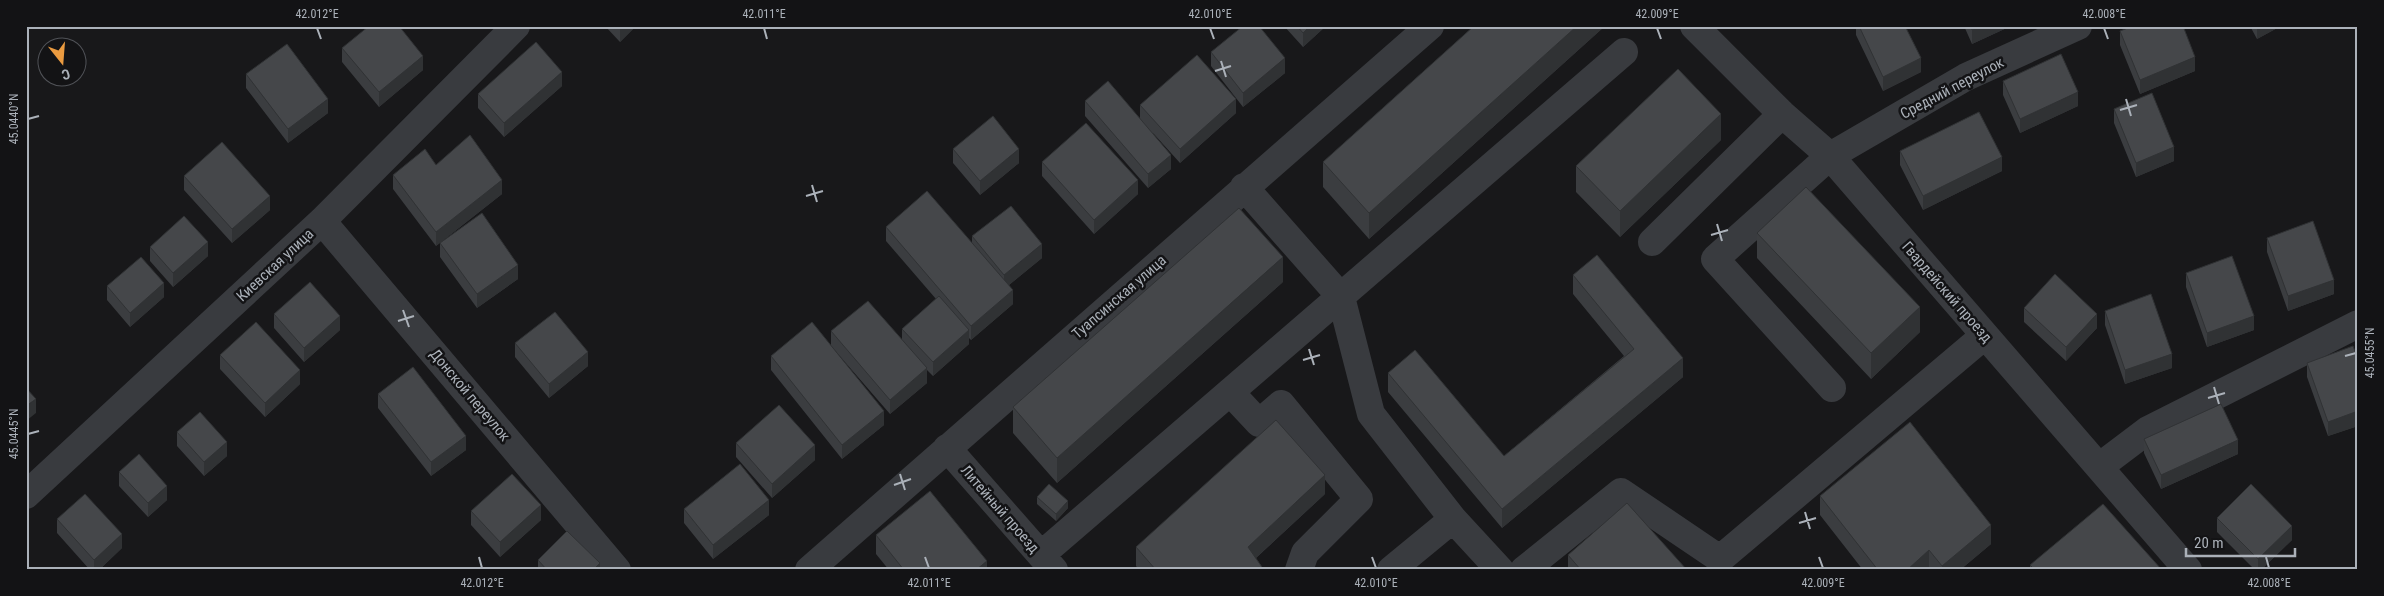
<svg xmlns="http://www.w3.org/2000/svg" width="2384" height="596" viewBox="0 0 2384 596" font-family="'Roboto Condensed',sans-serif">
<rect width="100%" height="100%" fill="#18181a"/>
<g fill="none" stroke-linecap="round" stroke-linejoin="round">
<path stroke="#393b3f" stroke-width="28" d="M1694,26L1782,114L1830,156L2188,570
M1244,187L1341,297L1371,414L1453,519
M322,221L617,570
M1652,242L1782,114
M1832,388L1715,259L1830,156L1966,77L2078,26
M1230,392L1259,423L1281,404L1359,499L1305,553L1299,570
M947,448L1054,570
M2099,467L2148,430L2358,324
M26,495L322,221L516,26
M1041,555L1624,52
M809,570L1430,26
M1391,570L1453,519L1500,570
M1524,570L1621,492L1720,559L1984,336"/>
</g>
<path fill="#3b3d40" d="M605,26H636L620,42Z
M1284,26H1326L1303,47Z
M1474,26H1605L1369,239L1323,187V162Z
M1856,26H1905L1921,72L1883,91L1856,35Z
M1964,26H2011L1972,44Z
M2250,26H2281L2257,39Z
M2120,31L2195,71L2140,94L2120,45Z
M342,48L423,70L379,107L342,62Z
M1211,52L1285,73L1243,107L1211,66Z
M246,74L328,113L288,143L246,88Z
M2003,81L2078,106L2020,133L2003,95Z
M562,86L504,137L478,108V94Z
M1085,101L1140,119V105L1236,113L1180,163L1153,133L1171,169L1148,188L1085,116Z
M2114,109L2174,161L2136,177L2114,123Z
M1721,140L1620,237L1576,192V166Z
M953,149L1019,163L980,195L953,163Z
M1900,151L2002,171L1923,210L1900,165Z
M1042,162L1138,194L1094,234L1042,176Z
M436,165L502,194L436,246L393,189V175Z
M184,176L270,210L232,243L184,190Z
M886,227L972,243V236L1042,258L1009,285L1013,304L971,340L969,338V344L933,376L927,370V383L890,414L831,346V331L902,340V329L936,299L886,241Z
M1757,233L1920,332L1871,379L1757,258Z
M2267,238L2334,294L2288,311L2267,252Z
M440,243L518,279L477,308L440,257Z
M150,247L208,256L173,287L150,261Z
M2186,273L2254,330L2207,347L2186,287Z
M1573,275L1683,377L1502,528L1388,392V373L1504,456L1624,356L1573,294Z
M1283,282L1057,483L1013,433V407Z
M107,286L164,297L130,327L107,300Z
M2024,308L2097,328L2066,361L2024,322Z
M2105,311L2172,368L2125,384L2105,325Z
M274,314L340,330L304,362L274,328Z
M2358,336V355L2356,351V337Z
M515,343L588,366L549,398L515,357Z
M220,355L300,384L265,417L220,369Z
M771,356L884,425L842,459L771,370Z
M2358,359V426L2328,436L2307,377V363Z
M378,394L466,450L431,476L378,408Z
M177,432L227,456L204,476L177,446Z
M2144,439L2238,454L2161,489L2144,453Z
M736,443L815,460L772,498L736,457Z
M119,472L167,500L148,517L119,486Z
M1325,494L1256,558L1264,570H1139L1136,566V547Z
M1820,496L1991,544L1960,570H1930L1929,569L1928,570H1863L1820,515Z
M1037,497L1068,508L1056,521L1037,504Z
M684,509L769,515L713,559L684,523Z
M471,511L541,520L500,557L471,525Z
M2217,518L2292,540L2261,570H2255L2217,532Z
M57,519L122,548L99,570H90L57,533Z
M876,535L987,570H889L876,554Z
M1568,555L1687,570H1568Z
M538,560L600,570H538Z
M2030,565L2162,570H2030Z"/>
<path fill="#303234" d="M621,26H636L620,42V28Z
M1310,26H1326L1303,47V33Z
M1577,26H1605L1369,239V213Z
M1980,26H2011L1972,44V30Z
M2257,26H2281L2257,39Z
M423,56V70L379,107V92Z
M2195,57V71L2140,94V80Z
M1285,58V73L1243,107V93Z
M1921,58V72L1883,91V77Z
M562,72V86L504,137V123Z
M2078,92V106L2020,133V119Z
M328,99V113L288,143V129Z
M1236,99V113L1180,163V149Z
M1721,114V140L1620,237V211Z
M2174,147V161L2136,177V163Z
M1019,149V163L980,195V181Z
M1171,155V169L1148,188V174Z
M2002,157V171L1923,210V196Z
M502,180V194L436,246V232Z
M1138,180V194L1094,234V220Z
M270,196V210L232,243V229Z
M208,242V256L173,287V273Z
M1042,244V258L1004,289V275Z
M1283,257V282L1057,483V458Z
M518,265V279L477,308V294Z
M2334,280V294L2288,311V296Z
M164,283V297L130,327V313Z
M1013,290V304L971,340V326Z
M1920,307V332L1871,379V353Z
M2097,314V328L2066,361V347Z
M340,316V330L304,362V348Z
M2254,316V330L2207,347V333Z
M969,330V344L933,376V362Z
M588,352V366L549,398V384Z
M2172,354V368L2125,384V370Z
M1683,358V377L1502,528V509Z
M927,368V383L890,414V400Z
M300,370V384L265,417V403Z
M36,399V413L26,421V406Z
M884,411V425L842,459V445Z
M2358,411V426L2328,436V422Z
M466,436V450L431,476V462Z
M2238,440V454L2161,489V475Z
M227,442V456L204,476V462Z
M815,445V460L772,498V484Z
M1325,475V494L1248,565V547Z
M167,486V500L148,517V503Z
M769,500V515L713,559V545Z
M1068,501V508L1056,521V514Z
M541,505V520L500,557V542Z
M1991,525V544L1960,570H1942V566Z
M2292,526V540L2261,570H2258V559Z
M122,534V548L99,570H94V560Z
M1929,550V569L1928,570H1907Z
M987,561V570H976Z
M600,563V570H593Z"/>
<path fill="#45474a" stroke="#303234" d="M369,26H399L423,56L379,92L342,48Z
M1243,26H1259L1285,58L1243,93L1211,52Z
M1297,26H1310L1303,33Z
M1474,26H1577L1369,213L1323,162Z
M1859,26H1905L1921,58L1883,77Z
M1971,26H1980L1972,30Z
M2133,26H2183L2195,57L2140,80L2120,31Z
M536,42L562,72L504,123L478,94Z
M287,44L328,99L288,129L246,74Z
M2061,54L2078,92L2020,119L2003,81Z
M1197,55L1236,99L1180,149L1140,105Z
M1678,69L1721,114L1620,211L1576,166Z
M1108,81L1171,155L1148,174L1085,101Z
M2152,93L2174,147L2136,163L2114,109Z
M1979,112L2002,157L1923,196L1900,151Z
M993,116L1019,149L980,181L953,149Z
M1086,123L1138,180L1094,220L1042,162Z
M470,135L502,180L436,232L393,175L425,149L436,165Z
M222,142L270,196L232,229L184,176Z
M1806,187L1920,307L1871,353L1757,233Z
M927,191L1013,290L971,326L886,227Z
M1011,206L1042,244L1004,275L972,236Z
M1239,208L1283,257L1057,458L1013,407Z
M482,213L518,265L477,294L440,243Z
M184,216L208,242L173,273L150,247Z
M2313,221L2334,280L2288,296L2267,238Z
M1597,255L1683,358L1502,509L1388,373L1415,350L1504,456L1634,349L1573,275Z
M2232,256L2254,316L2207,333L2186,273Z
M141,257L164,283L130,313L107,286Z
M2055,274L2097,314L2066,347L2024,308Z
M310,282L340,316L304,348L274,314Z
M2151,294L2172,354L2125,370L2105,311Z
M939,296L969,330L933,362L902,329Z
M868,301L927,368L890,400L831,331Z
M555,312L588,352L549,384L515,343Z
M256,322L300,370L265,403L220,355Z
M812,322L884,411L842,445L771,356Z
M2353,346L2358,359V411L2328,422L2307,363Z
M413,367L466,436L431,462L378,394Z
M26,388L36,399L26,406Z
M2221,404L2238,440L2161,475L2144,439Z
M779,405L815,445L772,484L736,443Z
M200,412L227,442L204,462L177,432Z
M1276,420L1325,475L1248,547L1264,570H1156L1136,547Z
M1910,422L1991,525L1942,566L1929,550L1907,570H1878L1820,496Z
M139,454L167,486L148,503L119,472Z
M740,464L769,500L713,545L684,509Z
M512,474L541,505L500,542L471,511Z
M1049,484L1068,501L1056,514L1037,497Z
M2251,484L2292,526L2258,559L2217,518Z
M930,491L987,561L976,570H904L876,535Z
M85,494L122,534L94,560L57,519Z
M1627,503L1687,570H1581L1568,555Z
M2103,504L2162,570H2035L2030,565Z
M567,531L600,563L593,570H547L538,560Z"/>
<path fill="none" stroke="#abb1b9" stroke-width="2" d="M317,28L321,39M764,28L767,39M1210,28L1214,39M1657,28L1661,39M2104,28L2108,39M1221,61L1226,77M1215,71L1231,66M2126,99L2131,116M2120,110L2137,105M28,119L39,116M812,185L817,202M806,196L823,191M1717,224L1722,241M1711,235L1728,230M403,310L409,327M398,321L414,316M1309,349L1314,365M2345,356L2356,353M1303,360L1320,355M2214,387L2219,404M2208,398L2225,393M28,434L39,431M900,474L905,490M894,485L911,479M1805,512L1810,529M1799,523L1816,518M479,557L482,568M925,557L929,568M1372,557L1376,568M1819,557L1823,568M2266,557L2269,568"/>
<g text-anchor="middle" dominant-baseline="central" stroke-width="5" stroke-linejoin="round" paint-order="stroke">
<g font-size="15" fill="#abb1b9" stroke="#131315">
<text transform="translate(1952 88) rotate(-28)">Средний переулок</text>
<text transform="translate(275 265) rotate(-43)">Киевская улица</text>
<text transform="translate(1947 292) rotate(49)">Гвардейский проезд</text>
<text transform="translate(1119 297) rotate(-41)">Туапсинская улица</text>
<text transform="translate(470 395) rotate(50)">Донской переулок</text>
<text transform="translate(1000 509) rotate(49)">Литейный проезд</text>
</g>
</g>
<rect width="2384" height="596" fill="none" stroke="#131315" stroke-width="55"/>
<g transform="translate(62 62) rotate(163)"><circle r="24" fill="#131315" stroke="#505257"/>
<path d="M0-4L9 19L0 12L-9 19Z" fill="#eb9b40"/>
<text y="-8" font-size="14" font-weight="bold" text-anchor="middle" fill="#abb1b9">С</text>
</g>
<path d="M2186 548v8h109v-8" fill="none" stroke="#abb1b9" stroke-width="2.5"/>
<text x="2194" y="548" font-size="15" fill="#abb1b9" stroke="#131315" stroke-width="4" paint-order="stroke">20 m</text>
<rect x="28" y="28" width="2328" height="540" fill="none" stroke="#abb1b9" stroke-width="2"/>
<g font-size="12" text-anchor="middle" fill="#abb1b9">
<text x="317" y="18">42.012°E</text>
<text x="764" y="18">42.011°E</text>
<text x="1210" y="18">42.010°E</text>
<text x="1657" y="18">42.009°E</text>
<text x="2104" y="18">42.008°E</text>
<text transform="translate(14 119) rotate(-90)" y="4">45.0440°N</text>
<text transform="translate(2370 353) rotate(-90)" y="4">45.0455°N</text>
<text transform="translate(14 434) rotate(-90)" y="4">45.0445°N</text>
<text x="482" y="587">42.012°E</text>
<text x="929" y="587">42.011°E</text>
<text x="1376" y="587">42.010°E</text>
<text x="1823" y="587">42.009°E</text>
<text x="2269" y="587">42.008°E</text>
</g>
</svg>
